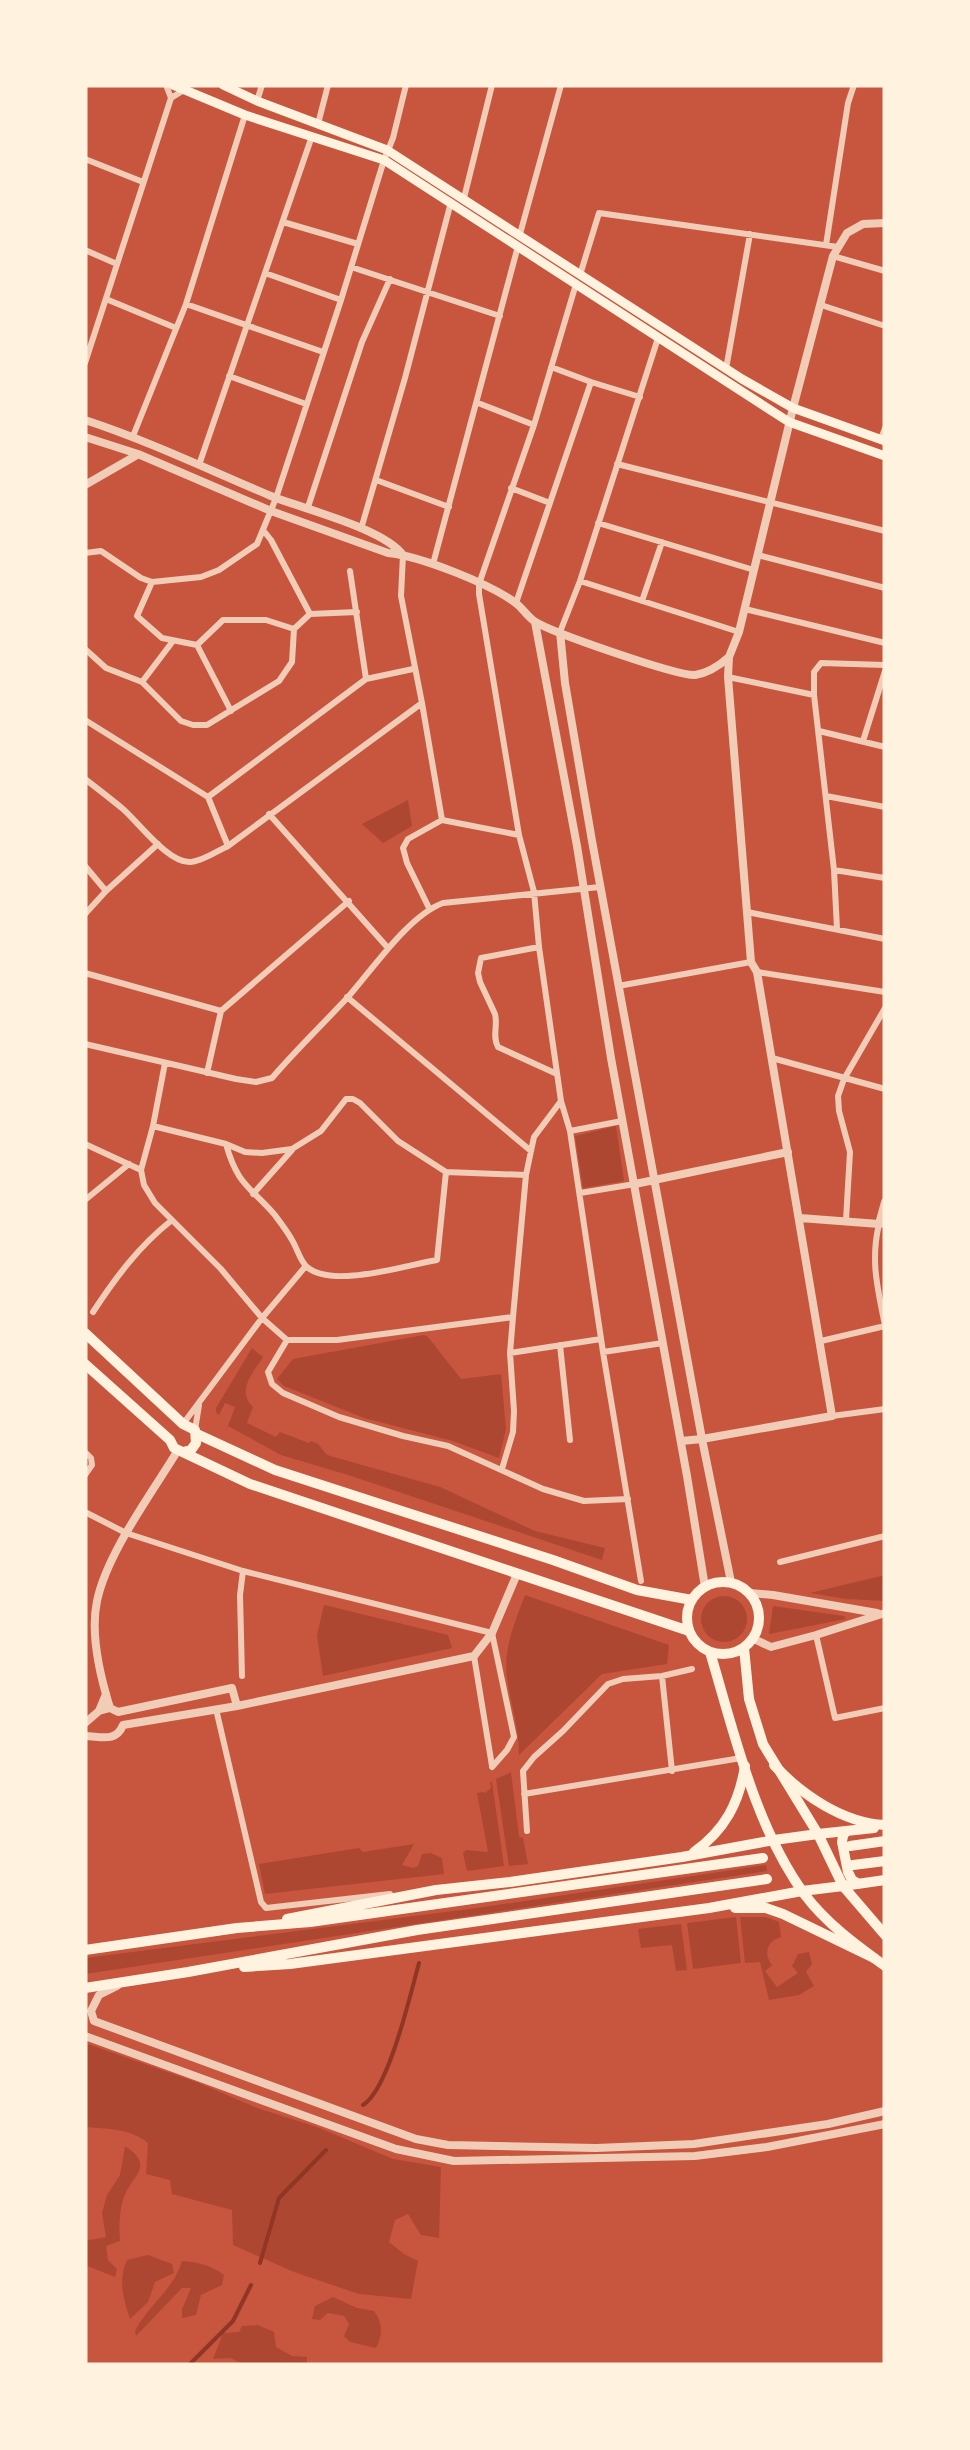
<svg xmlns="http://www.w3.org/2000/svg" width="970" height="2450" viewBox="0 0 970 2450" font-family="Poppins,sans-serif">
<rect width="100%" height="100%" fill="#c8553d"/>
<path fill="#ae4732" d="M408,800L412,826L383,843L362,824Z
M616,1126L624,1181L583,1188L575,1136Z
M424,1335L428,1337L461,1379L501,1374L506,1429L499,1458L453,1441L364,1418L284,1386L277,1379L293,1359Z
M252,1348L263,1357C253,1373 236,1391 253,1407L247,1423L276,1437L280,1432L309,1443L311,1441L318,1444L327,1455L440,1487L535,1531L605,1548L602,1560L348,1475L281,1455L228,1426L235,1407L225,1403L219,1415L216,1412V1408Z
M885,1575V1601L846,1599L810,1593Z
M525,1595L669,1645L667,1664L602,1674L519,1755C519,1726 511,1706 507,1678C503,1648 515,1622 525,1595Z
M701 1619a23 23 0 1 1 46 0a23 23 0 1 1-46 0Z
M324,1605L448,1635L452,1648L323,1676L317,1635Z
M773,1606L844,1616L846,1619L769,1634Z
M511,1772L519,1837L523,1838L528,1864L509,1866L496,1779Z
M490,1782H492L504,1866L467,1871L463,1853L466,1850L488,1852L477,1793L483,1792L485,1793L491,1788Z
M414,1844L402,1865L413,1868L418,1866L422,1854L431,1853L442,1858L444,1874L265,1894L259,1864L359,1848L363,1852Z
M766,1865L767,1871L85,1974V1958L477,1908Z
M736,1917L741,1963L693,1969L687,1923Z
M740,1917H766L779,1922L781,1937C767,1941 763,1954 772,1965L765,1971L777,1987L798,1973L792,1966L798,1954L809,1952L812,1964L806,1972L814,1986L799,1995L769,2000L760,1962L745,1963Z
M681,1924L687,1970L676,1971L672,1945L641,1948L638,1929Z
M85,2043L199,2083L257,2108L317,2127L393,2159L441,2167L439,2238L421,2235L408,2214L395,2220L389,2242L404,2254L418,2261L411,2299L359,2294L294,2272L233,2245L232,2210L172,2194L170,2180L146,2174L148,2143C129,2128 108,2129 85,2127Z
M125,2146C157,2167 130,2176 123,2200C119,2213 119,2228 120,2241L106,2246L108,2260L117,2269L115,2277L85,2265V2239L90,2240L106,2237L102,2213L107,2195L120,2175Z
M148,2255L172,2264L174,2273L155,2282L148,2302L130,2319C123,2298 118,2280 127,2260Z
M182,2261C198,2262 211,2265 224,2275L222,2285L201,2295L196,2315L182,2318V2309L191,2288H182L136,2336L135,2331C148,2305 172,2292 182,2261Z
M333,2297L357,2308L374,2311C383,2323 383,2335 376,2348L350,2342L344,2336L349,2324L344,2316L328,2313L320,2320L312,2319L315,2306Z
M258,2325L274,2332L276,2347L292,2356L307,2357V2365H252L240,2363L231,2358L213,2359L223,2333L239,2332L242,2326Z"/>
<g fill="none" stroke-linecap="round" stroke-linejoin="round">
<path stroke="#8f3625" stroke-width="4" d="M363,2105C389,2089 410,1995 419,1963
M260,2263L279,2198L326,2150
M189,2365L233,2321L251,2285"/>
<path stroke="#f1ccb7" stroke-width="6" d="M166,85L171,98
M257,101L262,85
M318,124L328,85
M85,159L143,182
M464,198L492,85
M283,222L358,244
M520,234L561,85
M826,245L848,103L854,85
M85,250L117,264
M833,256L885,271
M351,267L500,316
M265,273L341,300
M580,275L599,213L838,247
M106,299L176,328
M186,304L323,352
M821,305L885,326
M85,363L171,98L184,90
M726,369L750,234
M229,376L306,404
M591,382L640,397
M478,403L534,425
M133,436L186,304L245,115
M881,439L885,428
M617,464L885,531
M199,465L312,136
M376,480L449,507
M511,488L550,503
M308,507L362,342L390,279
M598,523L754,570
M361,529L405,378L451,202
M263,530L271,540L310,614L357,612
M85,553L101,551L141,578L152,582L201,577L219,570L257,544L276,498L341,300L384,160L393,138L406,85
M758,555L885,588
M433,564L518,246
M350,571L366,679
M580,581L739,632
M152,582L137,616L162,638L197,645L223,620H266L294,629
M642,601L662,542
M516,603L591,382L551,367
M745,609L885,643
M560,632L580,581L658,338
M197,645L231,711
M85,649L106,668L142,682L181,721L193,725H207L279,681L292,662L294,629L310,614
M728,677L814,695
M142,682L173,641
M422,703L442,820
M85,720L208,797L228,846
M819,731L885,747
M863,741L885,671
M85,779C98,789 111,799 123,809C139,823 169,864 191,862C203,861 217,851 228,846L422,703L401,596L403,555
M826,796L885,807
M208,797L366,679L413,669
M269,814L388,948
M85,866L106,891
M834,870L885,878
M429,908L407,863L403,848L408,839L442,820L519,835
M747,912L885,939
M85,914L106,891L158,844
M837,929L834,870L814,695V672L821,663L885,665
M539,947L481,958L478,973L480,982L495,1014C498,1026 492,1036 498,1047L557,1074
M757,972L885,992
M85,973L221,1011
M618,986L751,962
M347,997L531,1151
M85,1044L236,1079L256,1082L272,1078C296,1050 323,1024 348,997C373,969 408,916 443,903L600,887
M772,1058L885,1089
M165,1063L153,1126L141,1170L144,1185L155,1203L221,1269L262,1318L287,1340H337L513,1317L526,1175L531,1151L534,1137L561,1101L539,947L534,892L519,835L479,594V584L534,425L576,284
M207,1073L221,1011L349,901
M561,1101L570,1131L603,1352L641,1581
M153,1126L226,1144L245,1152L262,1153L292,1149L321,1131L346,1099H353L360,1103L398,1141L446,1172L437,1260C406,1265 332,1289 307,1267C300,1261 297,1248 292,1240C287,1231 280,1222 274,1214C249,1186 237,1184 226,1144
M570,1131L622,1121
M85,1144L141,1170
M446,1172L526,1175
M580,1193L635,1184
M253,1194L292,1150
M85,1200L129,1164
M846,1220L850,1152L839,1111L838,1096L844,1079L885,1008
M93,1312C116,1277 139,1246 172,1220
M885,1326C878,1289 870,1262 879,1224L885,1225
M287,1340L268,1372L272,1384L283,1393L339,1417L403,1436L448,1446L543,1489L584,1501L628,1499
M821,1341L885,1326
M560,1345L570,1440
M603,1352L663,1343
M510,1353L601,1339
M832,1416L885,1409
M183,1424L262,1318L305,1267
M195,1430L199,1405
M85,1452L91,1458L92,1465L85,1475
M502,1469L513,1432L514,1411L510,1353L513,1317
M85,1512L126,1533L243,1571L492,1633L514,1737L507,1750L492,1767
M780,1562L885,1536
M816,1635L835,1718L885,1708
M474,1656L492,1766
M242,1676L240,1595L243,1571
M662,1676L672,1771
M216,1709L261,1902L266,1908L390,1894
M524,1794L741,1758
M527,1831L523,1771L534,1757L563,1731L608,1684L623,1679L662,1676L692,1669"/>
<path stroke="#f1ccb7" stroke-width="8" d="M85,420C149,441 209,470 271,496C303,509 383,528 403,555
M85,437L138,454L271,511L388,553C420,556 491,584 517,604C523,609 527,616 534,621C550,632 677,676 695,675C708,673 720,665 729,657
M85,485L137,455
M535,622L577,846L611,1058L687,1476L705,1587
M560,632L565,683L592,841L702,1439L731,1582
M635,1184L788,1152
M800,1218L879,1224L885,1202
M681,1441L702,1439L832,1416L757,972L751,962L728,677L729,657L739,632L793,408L833,256L847,233L863,224L885,223
M750,1593L773,1595L877,1613
M754,1639L771,1647L816,1635L885,1613
M110,1708C100,1676 90,1634 97,1601C107,1553 152,1493 178,1450
M99,1711L110,1708L118,1712L232,1688L237,1706
M85,1723L99,1711L106,1694
M85,1736C100,1736 116,1743 123,1725L237,1706L474,1656L492,1633L517,1574
M117,1986L99,1995L91,2011L94,2021L416,2139L448,2145L596,2148L694,2144L828,2124L885,2111
M85,2036L396,2149L454,2161L695,2156L767,2147L885,2124"/>
<path stroke="#fff3e0" stroke-width="9" d="M173,85L245,115L384,160L789,422L885,456
M223,85L257,101L387,150L742,379L793,408L885,441"/>
<path stroke="#fff3e0" stroke-width="10" d="M85,1333L183,1424L195,1430L196,1443L191,1450L183,1452
M85,1364L170,1440L174,1448L250,1484L689,1631
M197,1434L275,1470L553,1560L637,1590L692,1600
M687 1618a36 36 0 1 1 72 0a36 36 0 1 1-72 0Z
M744,1648L749,1699L763,1744L818,1834L843,1886L885,1935
M710,1652C734,1732 755,1827 805,1895C826,1923 856,1945 885,1966
M774,1840L818,1834
M802,1891L843,1886"/>
<path stroke="#fff3e0" stroke-width="10" d="M774,1765C802,1795 843,1823 885,1825
M846,1831L843,1836L842,1842L848,1872L852,1880L859,1884
M818,1834L874,1828
M850,1846L885,1841
M694,1852C725,1830 739,1803 745,1766
M853,1865L885,1861
M843,1886L885,1880
M735,1908H766L783,1914L874,1958
M287,1919L436,1890L510,1882L682,1857L774,1840
M85,1950L237,1928L310,1922L763,1858
M244,1967L290,1964L709,1908L802,1891
M85,1988L188,1972L417,1930L767,1879"/>
</g>
<rect width="970" height="2450" fill="none" stroke="#fff3e0" stroke-width="175"/>
</svg>
